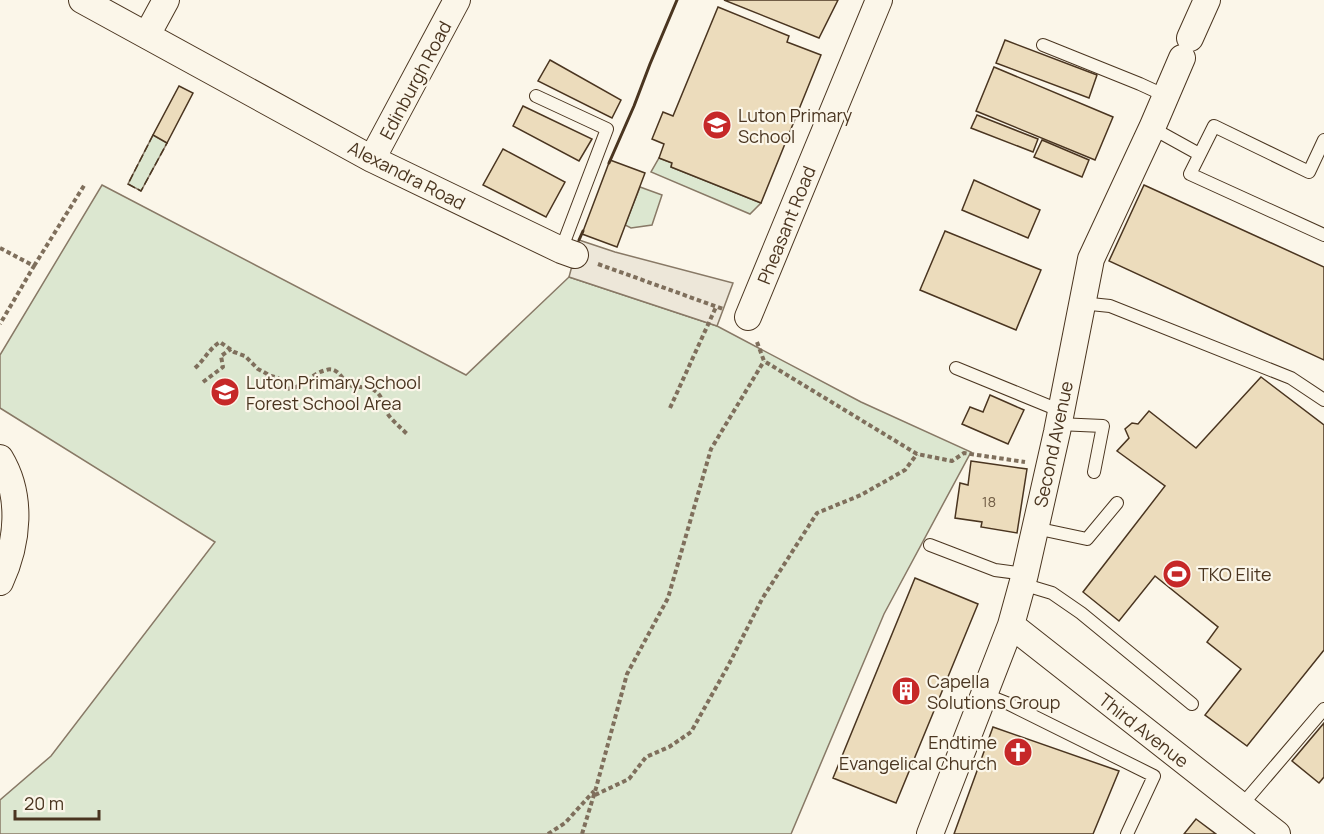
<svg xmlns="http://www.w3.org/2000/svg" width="1324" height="834" viewBox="0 0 1324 834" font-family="Manrope,sans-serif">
<rect width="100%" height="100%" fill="#fbf6e9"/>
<path fill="#dce7d0" stroke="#887966" stroke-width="1.5" d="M153,135L167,143L141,191L128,184Z
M659,158L672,163L671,167L761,203L750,214L651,172Z
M102,185L466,375L569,277L717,326L861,402L971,452L884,614L791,834H0V800L51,756L215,542L0,408V355Z
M640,187L662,195L652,225L631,228L625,225Z"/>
<path fill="#ede7d9" stroke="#887966" stroke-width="1.5" d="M579,240L615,252L733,283L717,326L569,277Z"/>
<path fill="#ecdcbc" stroke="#4a3520" stroke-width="1.5" d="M724,0H838L819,38Z
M718,7L789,36L787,42L821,55L761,203L671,167L672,163L659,158L664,144L652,139L663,112L673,116Z
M1005,40L1097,75L1089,98L996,63Z
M550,60L621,100L612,118L538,81Z
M994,67L1113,117L1095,160L976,111Z
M179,86L193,93L167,143L153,135Z
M523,106L592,139L579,161L513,126Z
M977,115L1038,139L1033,152L971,128Z
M1042,140L1089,160L1082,177L1034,157Z
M503,149L565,182L546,217L483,185Z
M610,160L645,173L617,247L582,234Z
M974,180L1040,210L1028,238L962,210Z
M1144,185L1324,267V360L1109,261Z
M945,231L1041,270L1016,330L920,290Z
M1261,377L1324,425V650L1247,746L1205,715L1241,669L1207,642L1218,627L1155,576L1119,621L1083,592L1165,486L1117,451L1129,438L1125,429L1132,423L1138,424L1149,411L1196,448Z
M990,395L1024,410L1008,444L962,424L970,407L983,412Z
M971,461L1027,469L1017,533L981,527L982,522L955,518L960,483L968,485Z
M915,578L978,604L896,803L833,778Z
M1324,723V777L1319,783L1292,761Z
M993,727L1119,771L1093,834H954Z
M1196,819L1216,834H1184Z"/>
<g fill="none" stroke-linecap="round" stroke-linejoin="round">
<g stroke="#4a3520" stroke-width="14">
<path id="lane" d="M1043,45L1140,84L1166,96
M536,96L607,129L561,250
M1152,128L1199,154
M1324,140L1309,172L1214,126L1190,174L1324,235
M1081,303L1110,306L1291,378L1324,400
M956,368L1061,411
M1058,424L1103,426L1094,472
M1035,528L1087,539L1117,503
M930,545L995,570L1025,574
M1022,584L1052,593L1081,613L1192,704
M984,694L1009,704L1154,776L1127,834
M1241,806L1324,709"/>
</g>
<g stroke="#4a3520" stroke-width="28">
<path id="street" d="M82,0L372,159L561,250L575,255
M147,35L166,0
M1190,38L1207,0
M372,159L457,0
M748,317L879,0
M0,458C23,496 18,543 0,582
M1011,625L1277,834
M930,834L1011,625L1025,574L1057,432L1091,259L1152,128L1182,58"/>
</g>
<path stroke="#7f6f5c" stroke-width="4" stroke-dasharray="4.5 3" stroke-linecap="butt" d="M0,248L34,266L0,324
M598,264L723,309
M34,266L85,184
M757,342L764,361L917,454L952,461L964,453L1025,462
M195,368C205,359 209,349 220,342L234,352L245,356L258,369L271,376L278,378L285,389C306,388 307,375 326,370C339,366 342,382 352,386C359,388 367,386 374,390C385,397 383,409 390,417C395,423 401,428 407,434
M203,382L223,367L221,356L231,349
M670,408L716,307
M595,795L629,779L646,757L669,747L691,732L728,666L762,599L817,513L861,495L905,470L917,454
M548,834L565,823L594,791
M582,834L596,788L627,674L668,598L711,449L764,361"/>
<use href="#lane" stroke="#fbf6e9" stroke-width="12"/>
<use href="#street" stroke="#fbf6e9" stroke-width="26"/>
<path stroke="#4a3520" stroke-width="1.5" stroke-dasharray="8 3" stroke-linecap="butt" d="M153,135L128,184L141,191L167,143"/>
<path stroke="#4a3520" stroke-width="3" d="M609,163L634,106L650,64L677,0
M579,240L583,231"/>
</g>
<defs>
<g id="school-disc" transform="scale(1.5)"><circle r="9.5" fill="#c62828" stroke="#fbf6e9"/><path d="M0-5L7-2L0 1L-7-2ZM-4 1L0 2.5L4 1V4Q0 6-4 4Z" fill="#fff"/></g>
<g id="stadium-disc" transform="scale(1.5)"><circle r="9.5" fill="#c62828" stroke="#fbf6e9"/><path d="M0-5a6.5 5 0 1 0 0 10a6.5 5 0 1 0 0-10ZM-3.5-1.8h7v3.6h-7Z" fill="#fff"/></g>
<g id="building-disc" transform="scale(1.5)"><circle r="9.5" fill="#c62828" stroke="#fbf6e9"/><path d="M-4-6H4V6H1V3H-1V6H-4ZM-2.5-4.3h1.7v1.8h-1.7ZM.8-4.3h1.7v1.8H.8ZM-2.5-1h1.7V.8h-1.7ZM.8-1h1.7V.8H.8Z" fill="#fff"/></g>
<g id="church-disc" transform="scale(1.5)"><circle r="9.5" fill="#c62828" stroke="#fbf6e9"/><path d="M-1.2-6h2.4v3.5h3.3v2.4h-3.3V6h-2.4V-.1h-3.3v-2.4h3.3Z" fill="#fff"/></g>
</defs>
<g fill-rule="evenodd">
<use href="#school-disc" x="717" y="125"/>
<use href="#school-disc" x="225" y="392"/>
<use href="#stadium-disc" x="1177" y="574"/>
<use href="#building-disc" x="906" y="691"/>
<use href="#church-disc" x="1018" y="752"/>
</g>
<g text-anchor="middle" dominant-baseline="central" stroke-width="4.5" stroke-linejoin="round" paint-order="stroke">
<g font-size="15" fill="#725f47">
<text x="989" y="501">18</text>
</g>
<g font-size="18" fill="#4a3520" stroke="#fbf6e9">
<text transform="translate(415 80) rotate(-62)">Edinburgh Road</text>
<text transform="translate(407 175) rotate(27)">Alexandra Road</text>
<text transform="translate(786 225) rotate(-68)">Pheasant Road</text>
<text transform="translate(1053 444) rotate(-78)">Second Avenue</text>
<text transform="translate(1144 730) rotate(38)">Third Avenue</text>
</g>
<g font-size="18" fill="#4a3520" stroke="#fbf6e9" text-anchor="start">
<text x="738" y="115">Luton Primary<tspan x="738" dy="21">School</tspan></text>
<text x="246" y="382">Luton Primary School<tspan x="246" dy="21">Forest School Area</tspan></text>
<text x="1198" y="574">TKO Elite</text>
<text x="927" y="681">Capella<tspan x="927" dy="21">Solutions Group</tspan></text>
<text x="997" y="742" text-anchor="end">Endtime<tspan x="997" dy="21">Evangelical Church</tspan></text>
</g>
</g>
<path d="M15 810v9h84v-9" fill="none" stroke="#4a3520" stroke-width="3"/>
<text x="24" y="810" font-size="18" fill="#4a3520" stroke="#fbf6e9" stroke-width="4.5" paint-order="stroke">20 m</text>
</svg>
